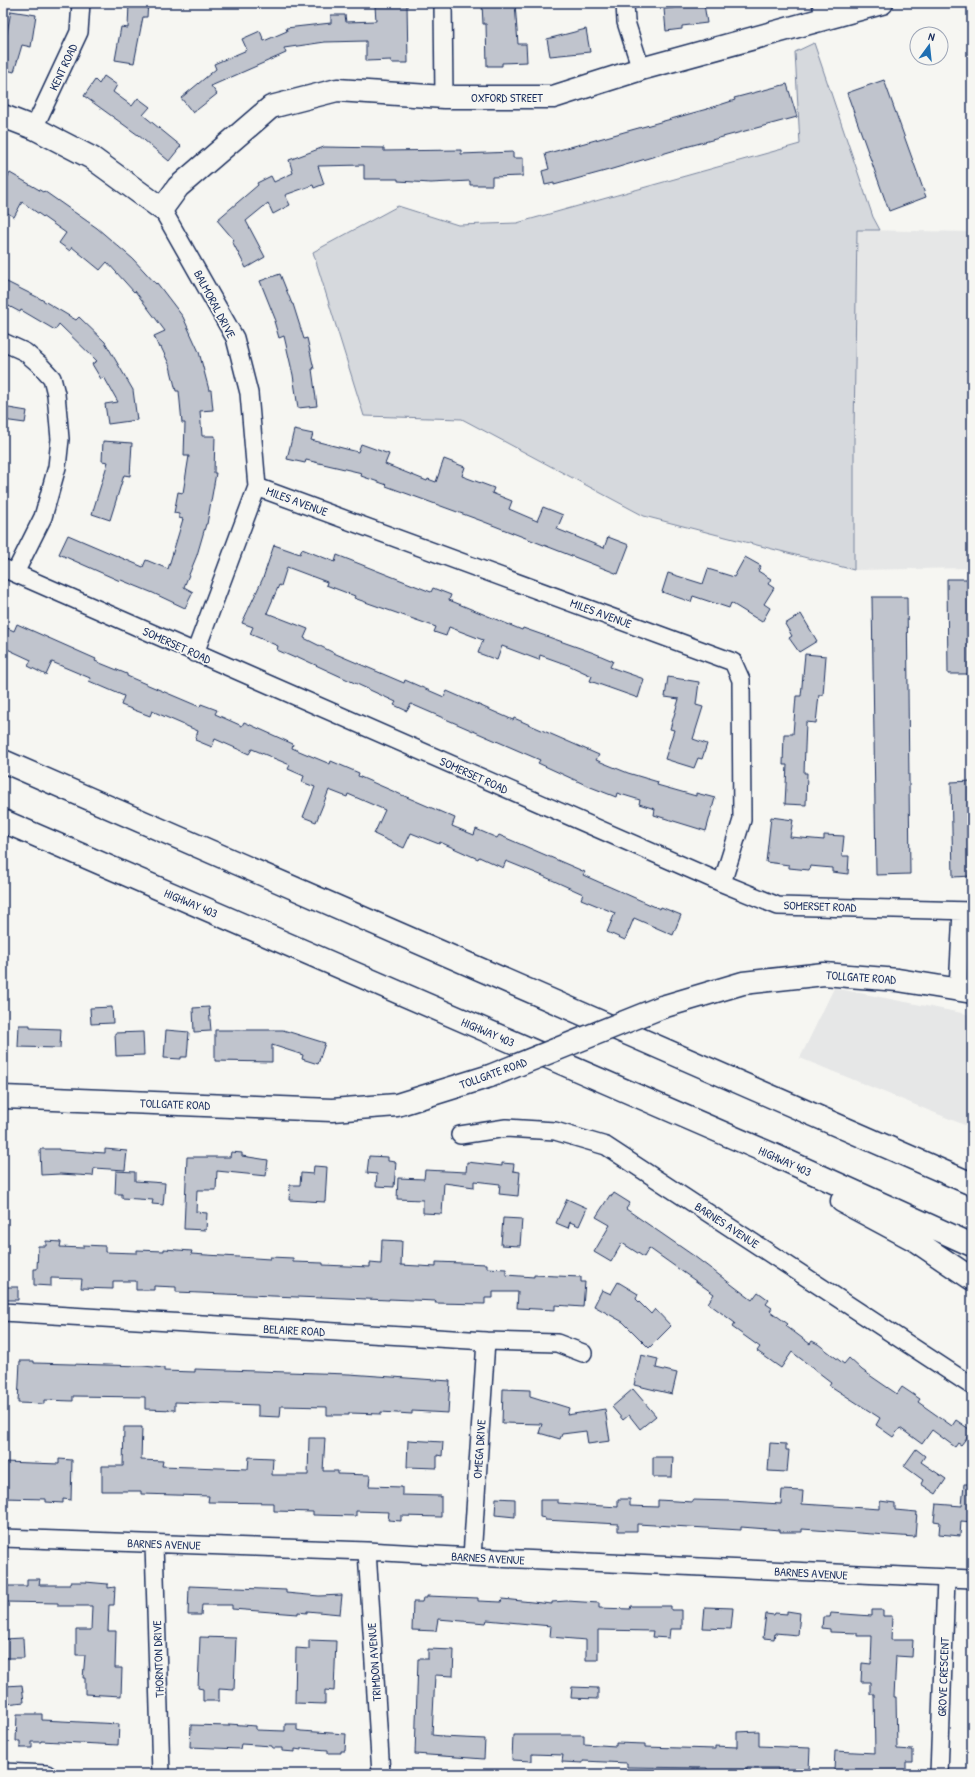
<svg xmlns="http://www.w3.org/2000/svg" width="975" height="1777" viewBox="0 0 975 1777" font-family="'Patrick Hand',sans-serif">
<rect width="100%" height="100%" fill="#f6f6f2"/>
<filter id="ink" filterUnits="userSpaceOnUse"><feTurbulence type="fractalNoise" baseFrequency=".025" numOctaves="2"/><feDisplacementMap in="SourceGraphic" scale="8" xChannelSelector="R" yChannelSelector="G"/><feConvolveMatrix kernelMatrix="1 2 1 2 8 2 1 2 1" color-interpolation-filters="sRGB"/></filter>
<g filter="url(#ink)">
<path fill="#e6e7e7" d="M857,230L972,232V568L854,570V431Z
M834,988L972,1015V1128L800,1058Z"/>
<path fill="#d6d9dd" stroke="#78849e" d="M814,43L873,217L880,230H857L854,431V570L644,516L462,419L364,416L313,252L398,206L458,225L517,223L800,144L795,52Z"/>
<path fill="#c0c4cd" stroke="#1b2f5e" d="M129,3H148L147,17H143L134,63L115,60L121,27L128,28Z
M515,3L518,44H526L527,62L502,63V66H487L486,24H483L482,4Z
M704,4L707,23L682,26V29L666,31L664,9Z
M407,5L408,63H391V60L366,61V41L325,42L284,48L286,53L211,86L217,94L193,113L181,98L216,69L214,64L247,50L242,39L260,31L264,41L287,31L286,28L331,23V15H345L346,22L376,21L375,6Z
M11,11L36,15L31,47L22,45L14,72L3,69V49H4Z
M586,29L590,52L550,56L547,39Z
M104,76L117,85L113,92L132,106L138,98L150,107L143,115L181,146L169,161L138,135L84,96L95,80L99,84Z
M884,80L926,197L889,211L847,93Z
M787,84L797,117L682,148L609,170L554,185V183L545,185L542,171L549,169L545,154L707,109L735,100L734,98Z
M324,147L384,148V151L461,150V154L513,152V158H523V176L492,177V185H470V181L431,183L398,181V179H364V165L318,166L324,184L314,188L313,185L285,195L290,205L273,214L268,203L246,221L265,257L246,268L232,241L234,240L217,220L258,185L257,183L271,176L274,182L293,173L289,160Z
M10,173L43,192L44,191L97,228L133,259L156,284L157,283L183,317L199,352L209,390H211L213,410L200,411L202,436H215L214,473H216L207,524H206L197,555L184,587L193,592L185,608L153,593L121,580L120,581L59,554L68,535L143,567L146,560L168,569L183,519L179,518V514L174,513L178,492L183,493L189,456H184L185,423H182L179,391H176L170,366L161,347L159,348L154,336L165,331L135,291L134,292L107,262L100,270L72,247L70,251L59,243L66,233L22,202L14,217L3,210V185Z
M280,274L292,304H293L304,339L307,338L314,369H312L317,406L298,408L293,375L284,336L279,338L274,321H276L260,281Z
M3,280L39,298L76,320L79,317L105,342L133,390L137,420L108,424L105,404L118,402L104,377L101,379L92,364L97,361L59,324L55,330L21,310L20,312L3,303Z
M3,407L27,411L25,423L3,420Z
M294,430L313,434L311,440L358,452L361,444L389,454L385,464L427,481L428,479L436,482L444,459L465,467L462,476L494,488L492,493L512,501L509,509L537,521L543,507L563,515L557,529L604,548L608,537L629,545L618,574L482,521L386,486L387,485L361,476L362,473L306,460L305,463L287,459Z
M103,441L132,443L130,476L124,475L110,520L92,514L108,462L102,461Z
M274,545L300,554L302,549L335,562L337,555L431,592L433,588L451,595L449,600L522,630L523,628L594,653L613,661L610,667L644,679L638,698L590,681L592,676L568,665L540,655L539,660L502,646L497,660L478,653L483,640L449,627L446,636L434,632L436,627L354,598L355,596L326,585L327,582L287,567L281,586L279,585L267,613L308,629L304,638L336,654L404,683L405,680L444,697L447,691L513,720L514,718L599,755L596,760L628,773L658,782L657,785L696,796V793L715,798L706,831L654,815L655,809L639,804L640,800L617,793L616,797L588,786L538,763L540,760L411,704L407,711L394,705L396,702L296,656L295,658L277,650L278,646L250,634L253,627L242,623L263,578Z
M745,557L761,566L758,571L771,579L768,584L774,588L764,604L770,608L762,622L731,603L729,608L693,596L691,602L662,592L668,573L703,584L708,569L734,577Z
M947,579H972V674H948Z
M872,597H907L910,874L876,875Z
M801,614L817,641L799,652L789,638L792,636L785,624Z
M17,624L96,659L95,661L127,674V676L200,707L201,704L217,710L215,714L242,726L244,722L293,744L292,748L330,764L331,761L359,773L358,776L455,818L452,826L474,835L476,829L497,838L499,835L585,872L583,875L660,909L661,907L681,915L673,935L634,918L625,940L607,932L615,913L581,899L583,894L543,876L506,861L503,868L479,857L478,859L440,842L439,844L411,833L404,848L374,834L385,810L348,794L347,797L329,790L316,822L303,817L315,787L302,782L304,776L288,769L290,765L252,749L249,754L215,739L212,747L195,740L198,731L152,711L150,716L121,705L124,696L89,681L90,678L52,662L46,675L28,666L31,660L3,647V626L14,631Z
M805,654L826,656L823,695H819L816,723L806,722L804,773H807L806,805L785,804L787,765H783L784,734H793L796,696H801Z
M668,677L699,682L696,705L703,707L693,739L707,744L702,759L698,758L694,768L665,759L674,730L670,729L679,699L665,697Z
M972,781V876L953,877L951,782Z
M771,817L793,820L790,837L824,840V835L844,836L842,856H849L848,874L832,872V868L810,866L809,870L789,868V865L766,862Z
M112,1007L113,1023L91,1024L90,1008Z
M209,1007L211,1031L194,1032L193,1008Z
M19,1025H30V1028L61,1029L60,1048L18,1047Z
M166,1030L189,1032L187,1057H181V1059L164,1058Z
M215,1030H283L325,1043L318,1064L302,1059L303,1055L272,1045V1062L215,1061Z
M143,1032L144,1055L116,1056L115,1033Z
M40,1149H59V1150L105,1153V1149L127,1151L125,1170L94,1168L93,1176L60,1174L41,1175Z
M231,1152L242,1153V1156L268,1160L266,1176L217,1171L216,1190H197L196,1212L207,1213L206,1230L184,1229L187,1157H230Z
M369,1156L388,1157V1161L396,1162L394,1187L376,1186L377,1174L367,1173Z
M467,1162L502,1166V1163L514,1164L513,1171L520,1172L518,1196L499,1194L500,1184L474,1181V1187L444,1183L442,1214L423,1213V1200L397,1199L398,1178L424,1179L425,1170L466,1172Z
M314,1166L327,1167L325,1202L289,1200L290,1185H300L301,1173L313,1174Z
M116,1171L135,1172V1181L165,1183L163,1205L152,1204L153,1200L122,1198V1194H115Z
M614,1193L630,1203L626,1209L694,1256L752,1300L758,1292L769,1300L766,1304L772,1308L770,1311L788,1324L786,1326L810,1344L812,1341L818,1344L844,1364L849,1358L862,1370L897,1394L902,1387L920,1399L918,1402L952,1426L956,1420L972,1431L961,1445L958,1443L955,1447L932,1430L922,1444L900,1428L893,1437L876,1425L880,1418L829,1385L831,1382L792,1352L781,1368L757,1351L760,1347L732,1327L735,1323L708,1303L714,1294L649,1248L644,1257L622,1243L611,1262L594,1252L610,1225L596,1217L610,1195L612,1196Z
M567,1199L587,1208L579,1226L570,1222L568,1228L556,1223Z
M503,1218L522,1219L520,1246L501,1245Z
M382,1240L402,1241L401,1265L436,1267V1262L487,1264V1268L506,1269V1275L534,1277V1275L581,1277V1282H585L583,1307L555,1305V1310L517,1308L518,1292H493V1298H485V1304L435,1303L436,1301L389,1299V1300L321,1297V1298L176,1292V1287L154,1286V1290H136V1281H113V1289L81,1288L82,1279L51,1278V1286L34,1285V1269H37L38,1246H46V1241L61,1242L60,1247L83,1248V1245L105,1246V1252L137,1253V1250L164,1251V1249L192,1251L191,1254L270,1259V1257L293,1258V1262L323,1263V1265L370,1267V1263L381,1264Z
M618,1282L638,1294L636,1299L651,1314L655,1309L671,1326L649,1348L623,1322L594,1306L602,1290L611,1294Z
M3,1287H18V1300H3Z
M641,1355L658,1359L656,1368L677,1373L672,1394L634,1385Z
M20,1361H34V1363L143,1366L164,1368V1371L195,1372V1369L349,1374L450,1381L448,1413L412,1411V1414L381,1412V1414L349,1413V1415H327V1407L281,1406L280,1417L258,1416V1405L175,1402V1410L145,1409V1397L73,1396V1401L44,1400V1404L18,1403Z
M503,1389L530,1390V1396L569,1408L567,1415L605,1409L610,1441L588,1444L586,1431L562,1434L560,1439L539,1433L542,1424L502,1423Z
M633,1389L656,1416L640,1429L629,1415L623,1420L612,1407Z
M124,1427H142L141,1460L163,1461L162,1466L248,1469L249,1457L273,1458L272,1475H308L309,1438H325L323,1471H338V1474L370,1475L369,1486L402,1487V1495L441,1496V1517L401,1516V1521L388,1520L389,1512L356,1511V1516L313,1515V1512L274,1511V1503L208,1502L209,1496L141,1494V1491H102V1466H123Z
M408,1440L443,1442L442,1456L437,1455V1468L407,1467Z
M770,1443L786,1444V1450H789L787,1472L768,1471Z
M916,1449L925,1456L921,1462L946,1479L936,1494L921,1484L923,1480L904,1466Z
M653,1457H673L672,1477H653Z
M59,1459L72,1460L71,1500L63,1499V1503L46,1502V1499L3,1498V1462L59,1464Z
M964,1484H972V1522L961,1521L960,1536L939,1534L940,1522L934,1521L936,1504L962,1506Z
M782,1490L803,1491L802,1504L880,1509V1501L895,1503V1510L917,1512L915,1537L802,1529V1532H780V1530L741,1527V1530L637,1524V1531H618V1524L545,1520V1518L540,1517V1500H558V1503L618,1507V1499H630V1506L658,1507V1500L693,1502V1500L731,1501L781,1504Z
M496,1498L515,1499V1517L495,1515Z
M27,1579H40L39,1585H70V1582H85L108,1584V1588L115,1587L114,1605H109L108,1631H116L115,1668H122L121,1696L85,1694V1678H83L85,1655H76V1630H91L92,1606H58V1603L4,1602V1586H27Z
M189,1586L286,1590V1593L319,1596L342,1595L340,1614L307,1611V1613L298,1612V1614L232,1609V1605H202L201,1615H188Z
M427,1596L478,1598V1601L501,1602L502,1599L552,1604V1602L567,1601L599,1603V1608L630,1609L631,1606H671V1610H682V1629H670L669,1638L652,1637L653,1631L598,1630V1660H586V1640L550,1637L551,1626L487,1620L486,1623L438,1619L436,1631L412,1630L413,1602H422L423,1598H427Z
M705,1607L733,1608L731,1629L703,1628Z
M872,1610H883V1616H892L891,1640H913L912,1657L896,1656L894,1697H896L897,1749L913,1750V1762H906V1774H841L842,1771H834L835,1751L875,1753L874,1694H870V1682H861L862,1663L871,1664L872,1636H857V1633L830,1632V1629L822,1628L823,1617H830L831,1613L872,1616Z
M787,1611L800,1613L798,1635L775,1633L774,1639L763,1638L766,1614L774,1615L775,1613L787,1614Z
M200,1637L236,1638L234,1690L219,1689V1701H203V1689L198,1688Z
M23,1638L24,1658H3V1639Z
M309,1640L336,1641L334,1691L325,1690V1704L295,1703L296,1648L309,1649Z
M428,1649L454,1650L453,1676L435,1675L432,1735L442,1736V1737L485,1739L484,1759L415,1754L418,1659H428Z
M22,1685L24,1702L6,1704L5,1686Z
M572,1687L598,1688V1699L571,1698Z
M17,1714H42V1720L119,1724L118,1745L41,1741V1742H32V1748H20V1741H16Z
M229,1724L256,1726V1730L285,1731V1724H297V1730L301,1731L346,1734L345,1751H341V1753H328V1750L301,1748V1750L295,1749V1752L282,1751V1748H272V1746L241,1744L240,1749L190,1747L191,1725L229,1726Z
M759,1731V1746L810,1748L809,1770L778,1772V1768H747V1770L707,1771V1768L627,1767V1763L583,1761V1763L562,1762L563,1755L532,1754V1761L512,1760L513,1735H584V1744L616,1746V1743L645,1744V1747L715,1749V1746L737,1747V1732Z"/>
<g fill="none" stroke-linecap="round" stroke-linejoin="round">
<g stroke="#1b2f5e" stroke-width="20">
<path id="street" d="M443,3L444,97
M625,3L626,22L641,69
M821,3L825,19
M34,128L79,32L81,3
M162,209L235,338L249,393L257,487L195,653
M3,342L25,352L40,365L52,378L56,394L60,439L57,467L43,517L15,573
M257,487L733,662L741,680L742,820L722,883
M3,568L722,883L778,906L972,911
M958,989L962,911
M460,1135L506,1128L555,1131L606,1146L972,1386
M3,1312L486,1341L557,1343L583,1353
M3,1538L367,1551L472,1557L972,1579
M154,1544L161,1774
M367,1551L381,1774
M472,1557L486,1341
M3,1772L47,1774
M939,1774L946,1579"/>
</g>
<g stroke="#1b2f5e" stroke-width="25">
<path id="secondary" d="M3,116L34,128L92,158L162,209L178,187L271,107L337,90L444,97H553L641,69L882,3
M662,1007L743,983L824,974L898,980L972,992
M3,1097L332,1110L397,1105L490,1076"/>
</g>
<g stroke="#1b2f5e" stroke-width="25">
<path id="highway" d="M3,761L972,1184
M3,821L776,1156L972,1245
M842,1201L913,1239L972,1279"/>
</g>
<use href="#street" stroke="#f6f6f2" stroke-width="17"/>
<use href="#secondary" stroke="#f6f6f2" stroke-width="22"/>
<use href="#highway" stroke="#f6f6f2" stroke-width="22"/>
<g stroke="#1b2f5e" stroke-width="25" stroke-linecap="butt">
<path id="secondary-bridge" d="M490,1076L662,1007"/>
</g>
<use href="#secondary-bridge" stroke="#f6f6f2" stroke-width="22"/>
</g>
</g>
<g text-anchor="middle" dominant-baseline="central" stroke-width="3.5" stroke-linejoin="round" paint-order="stroke">
<g font-size="12" fill="#1b2f5e" stroke="#f6f6f2">
<text transform="translate(63 67) rotate(-65)">KENT ROAD</text>
<text x="507" y="97">OXFORD STREET</text>
<text transform="translate(215 304) rotate(62)">BALMORAL DRIVE</text>
<text transform="translate(297 501) rotate(20)">MILES AVENUE</text>
<text transform="translate(601 613) rotate(20)">MILES AVENUE</text>
<text transform="translate(177 645) rotate(24)">SOMERSET ROAD</text>
<text transform="translate(474 775) rotate(24)">SOMERSET ROAD</text>
<text transform="translate(191 903) rotate(23)">HIGHWAY 403</text>
<text transform="translate(820 906) rotate(2)">SOMERSET ROAD</text>
<text transform="translate(861 977) rotate(4)">TOLLGATE ROAD</text>
<text transform="translate(488 1032) rotate(23)">HIGHWAY 403</text>
<text transform="translate(493 1073) rotate(-20)">TOLLGATE ROAD</text>
<text transform="translate(175 1104) rotate(2)">TOLLGATE ROAD</text>
<text transform="translate(785 1161) rotate(24)">HIGHWAY 403</text>
<text transform="translate(727 1225) rotate(33)">BARNES AVENUE</text>
<text transform="translate(294 1330) rotate(3)">BELAIRE ROAD</text>
<text transform="translate(479 1449) rotate(-86)">OMEGA DRIVE</text>
<text transform="translate(164 1544) rotate(2)">BARNES AVENUE</text>
<text transform="translate(488 1558) rotate(3)">BARNES AVENUE</text>
<text transform="translate(811 1573) rotate(3)">BARNES AVENUE</text>
<text transform="translate(158 1659) rotate(-92)">THORNTON DRIVE</text>
<text transform="translate(374 1662) rotate(-94)">TRIMDON AVENUE</text>
<text transform="translate(943 1677) rotate(-88)">GROVE CRESCENT</text>
</g>
</g>
<rect width="975" height="1777" fill="none" stroke="#f6f6f2" stroke-width="16"/>
<rect x="8" y="8" width="959" height="1761" fill="none" stroke="#1b2f5e" stroke-width="1.5" filter="url(#ink)"/>
<g transform="translate(929 46) rotate(15)"><circle r="19" fill="#f6f6f2" stroke="#9ea6b7"/>
<path d="M0-3L7 15L0 10L-7 15Z" fill="#1f6fb2"/>
<text y="-6" font-size="11" font-weight="bold" text-anchor="middle" fill="#1b2f5e">N</text>
</g>
</svg>
